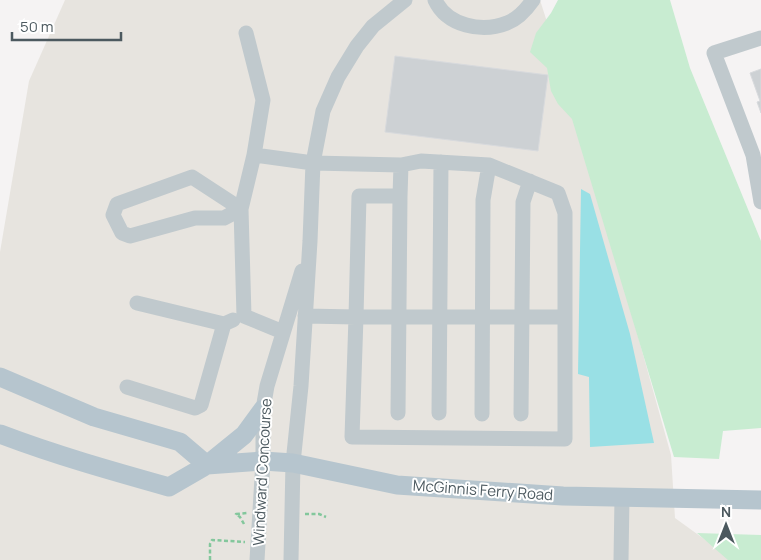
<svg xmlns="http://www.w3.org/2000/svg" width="761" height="560" viewBox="0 0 761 560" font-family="Manrope,sans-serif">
<rect width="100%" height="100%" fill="#f5f3f3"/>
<path fill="#e7e4df" d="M65,0H540L575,110L671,455L675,518L733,560H0V252L29,81Z"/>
<path fill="#c8ecd1" d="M558,0H670L690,68L761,241V428L723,431L719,459L674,457L572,119L558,104L551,91L547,68L530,52L536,33L551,13Z
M697,533L761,535V560H728Z"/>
<path fill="#99e0e5" d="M581,189L590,194L630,334L654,443L590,447L589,377L578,374Z"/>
<path fill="#cdd1d4" stroke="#d8dadd" d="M395,56L548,75L538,151L385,132Z
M761,69V113L757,102L760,101L750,73Z"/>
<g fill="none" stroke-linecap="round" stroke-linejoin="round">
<path stroke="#83c79c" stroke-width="2.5" stroke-dasharray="4 2.5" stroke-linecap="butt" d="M305,514H319L326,517
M244,524L240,517L236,514L247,513
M210,560V544L212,540L245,542"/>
<path stroke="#c0c9cd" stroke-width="15" d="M435,0C447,26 482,33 507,23C518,19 526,10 533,0
M246,33L263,100L254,155
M761,38L714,53L753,155L761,202
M401,165L400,196H359L356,317H565
M192,177L241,209L224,218H195L130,236L122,233L113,215L117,204Z
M137,303L224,324L233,320
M283,332L244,316L241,209L254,155L313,163L401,165L421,161L489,165L558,193L565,213V439L352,437L356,317L305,316
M127,387L195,408L201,405L224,324
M398,413L400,196
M439,413L441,162
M482,414L483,200L489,165
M521,414L523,202L530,181
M257,560L263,461V409L267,386L302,271
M291,560L293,463L301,386L310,241L313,163L323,111L338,77L357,46L373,26L405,0
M621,560L622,498"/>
<path stroke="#b6c5ce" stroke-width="19" d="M0,377L94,417L180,442L207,465
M0,434C55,455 112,471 169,487L207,465L263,461L293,463L397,485L563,496L761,500
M207,465L244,435L263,409"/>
</g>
<g text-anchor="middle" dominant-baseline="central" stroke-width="4" stroke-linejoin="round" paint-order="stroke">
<g font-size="15" fill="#4c595f" stroke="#fff">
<text transform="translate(262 472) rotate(-87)">Windward Concourse</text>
<text transform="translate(483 490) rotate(4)">McGinnis Ferry Road</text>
</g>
</g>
<g transform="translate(726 525)" stroke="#ffffff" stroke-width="4" paint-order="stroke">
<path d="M0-4L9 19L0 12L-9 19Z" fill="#4c595f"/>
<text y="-8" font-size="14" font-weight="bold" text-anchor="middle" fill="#4c595f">N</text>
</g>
<path d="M12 32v8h109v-8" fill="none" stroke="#4c595f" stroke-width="2.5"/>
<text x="20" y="32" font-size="15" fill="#4c595f" stroke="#ffffff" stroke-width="4" paint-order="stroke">50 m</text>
</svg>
